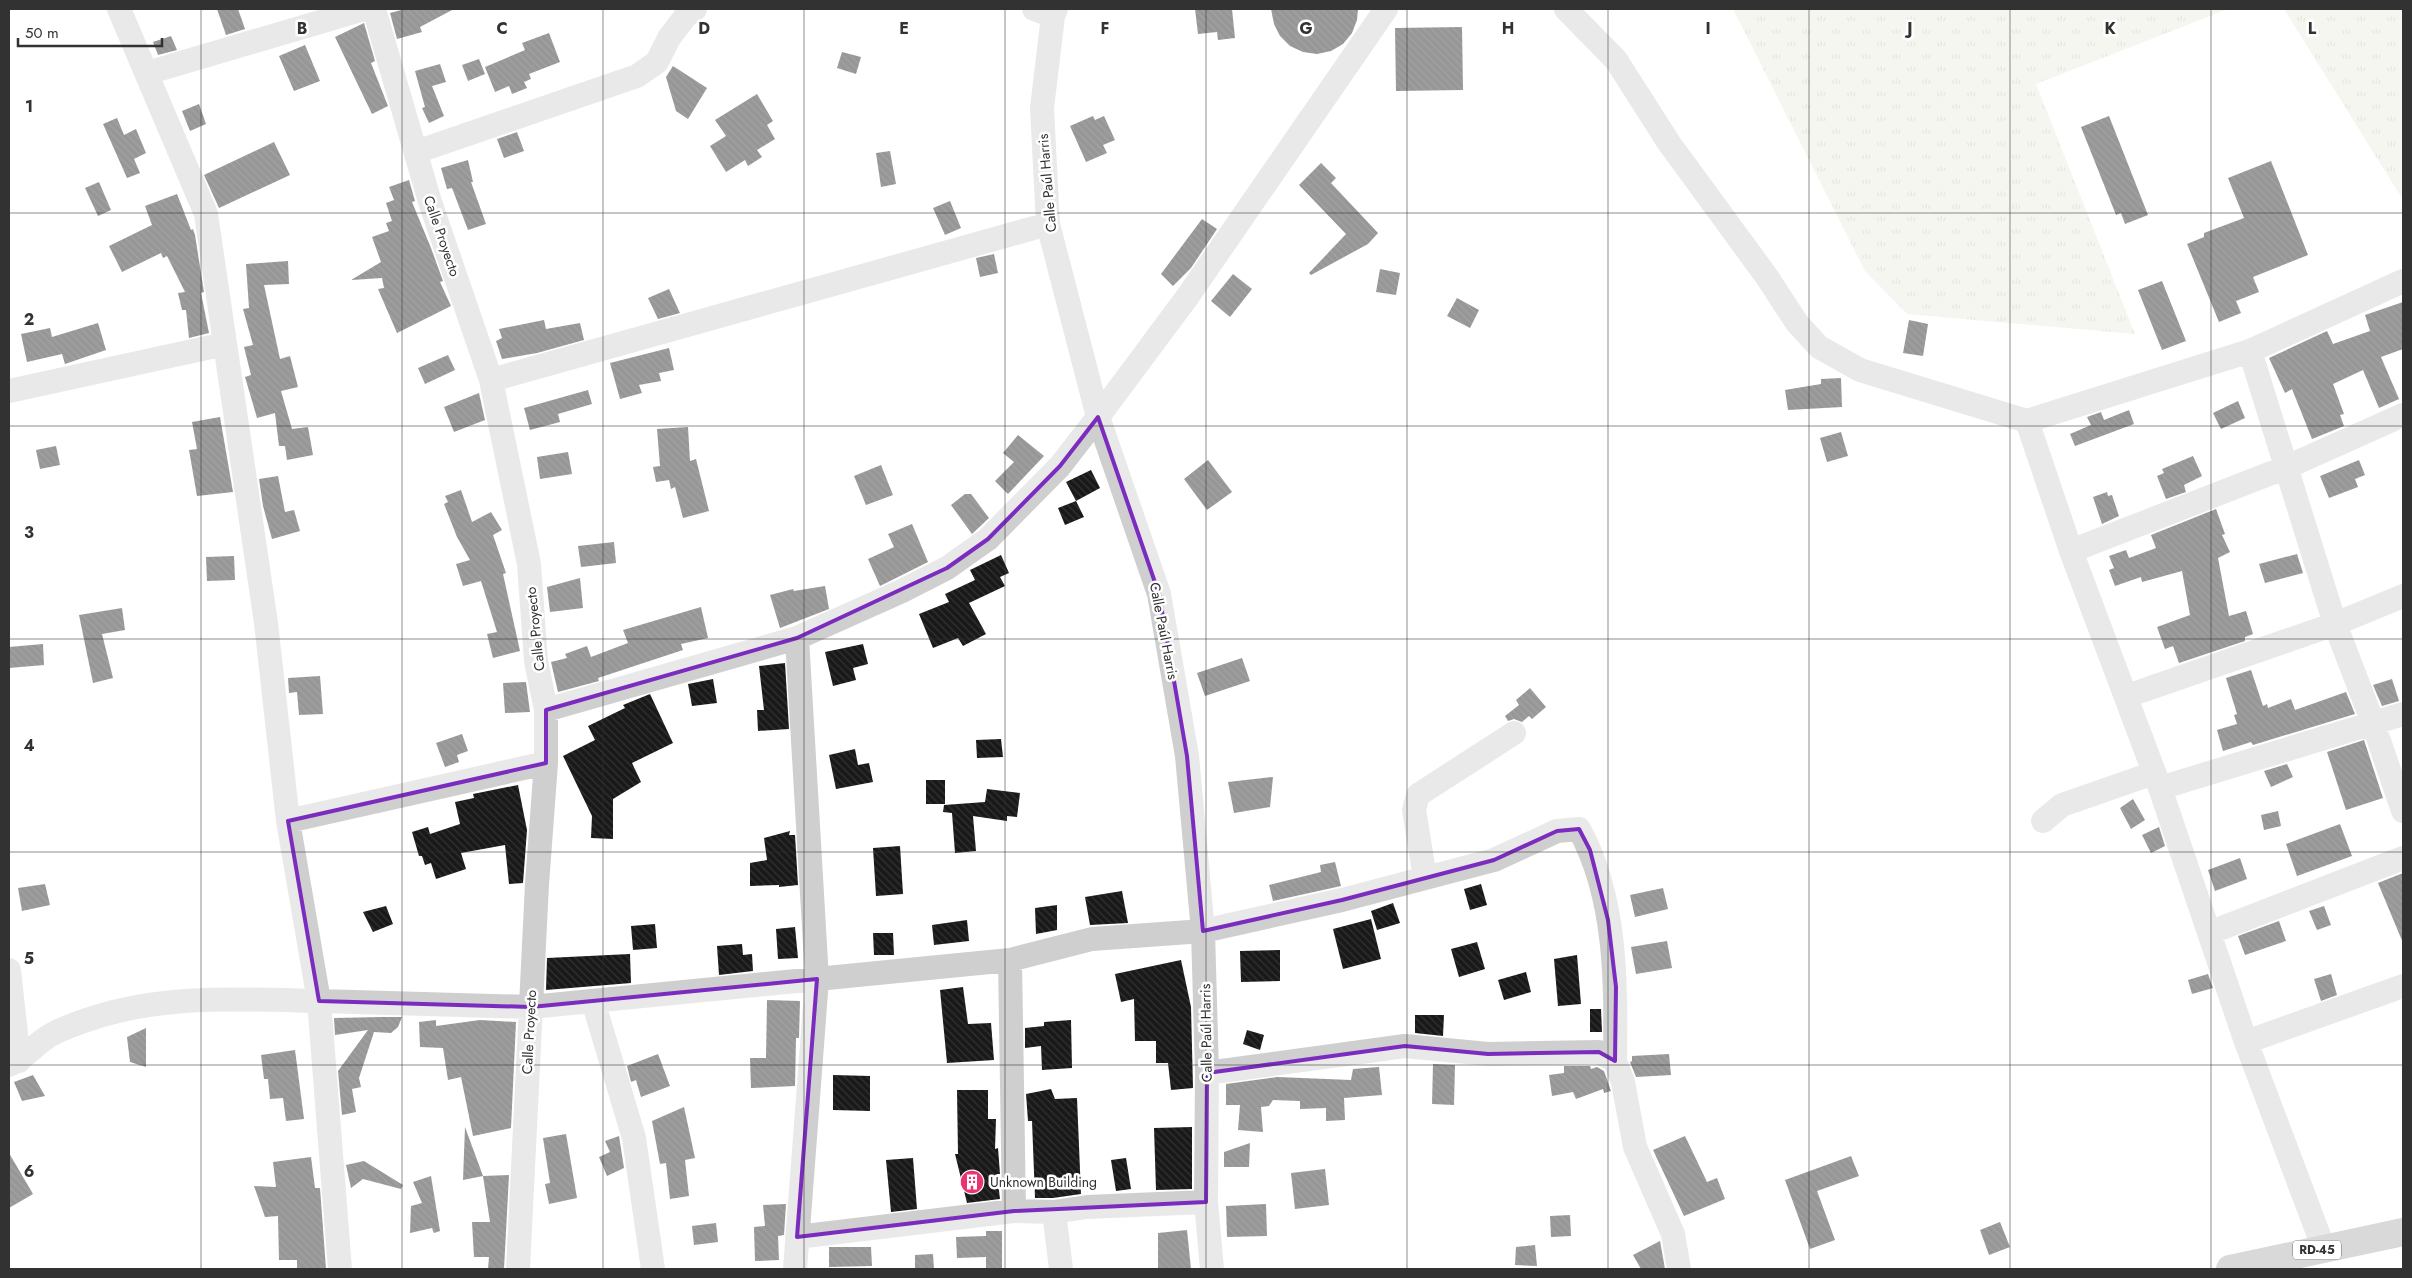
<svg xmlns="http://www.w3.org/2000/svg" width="2412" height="1278" viewBox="0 0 2412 1278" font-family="Jost,sans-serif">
<defs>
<pattern id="grass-tufts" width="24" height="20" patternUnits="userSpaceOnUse" patternTransform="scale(1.25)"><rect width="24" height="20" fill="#e8ebdd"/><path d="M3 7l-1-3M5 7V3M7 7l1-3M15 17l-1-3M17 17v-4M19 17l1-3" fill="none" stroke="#c7cabe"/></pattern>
<pattern id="building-back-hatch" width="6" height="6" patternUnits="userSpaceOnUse" patternTransform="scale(1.25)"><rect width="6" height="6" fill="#191919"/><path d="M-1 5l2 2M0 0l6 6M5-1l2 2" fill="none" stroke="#323232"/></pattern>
</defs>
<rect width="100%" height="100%" fill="#fff"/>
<path fill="url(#grass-tufts)" d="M1733,9H2228L2036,84L2135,334L1907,314L1865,271Z
M2284,9H2403V200Z"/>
<path fill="url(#building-back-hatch)" d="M217,9H238L245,29L226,35Z
M405,9H454L420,27L422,32L397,39L390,13Z
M1195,9H1232L1235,38L1218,40L1217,32L1198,34Z
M1271,9H1358L1357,20L1352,33L1343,44L1331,51L1317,54L1303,52L1290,46L1280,36L1274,24Z
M364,23L375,61L371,63L388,106L372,114L335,37Z
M1462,27L1463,90L1396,91L1395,28Z
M549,33L560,62L529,74L531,79L524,82L527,88L512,94L509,86L495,92L485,67L525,50L522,43Z
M171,36L177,50L158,55L153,42Z
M305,45L320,81L294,91L279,56Z
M842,52L861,57L856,74L837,68Z
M479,59L485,74L468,81L462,65Z
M440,64L446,82L432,86L444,116L429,123L422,108L425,107L415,71Z
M673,66L707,88L688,119L676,111L666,77Z
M757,94L773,121L767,125L775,139L757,150L762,157L748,166L745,160L726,172L710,146L726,136L715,120Z
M199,104L206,124L190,131L182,111Z
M1093,116L1095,120L1104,116L1115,140L1103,145L1107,153L1086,162L1070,126Z
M2109,116L2148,215L2125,224L2121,213L2116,215L2081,127Z
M117,118L124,135L136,129L146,153L134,159L140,173L127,178L103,124Z
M517,132L524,151L504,158L497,139Z
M274,142L290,175L219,208L204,175Z
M890,151L896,184L881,187L876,153Z
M468,160L473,182H471L486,224L468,230L452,188L447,189L441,168Z
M2271,161L2308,255L2253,277L2259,292L2236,301L2241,313L2219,322L2187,244L2204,237V233L2244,218L2228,178Z
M1321,163L1336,178L1331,183L1378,233L1368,244L1311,275L1309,273L1346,234L1299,185Z
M409,180L415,201L412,202L431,248L443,281L440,282L451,306L397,333L378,289L384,288L382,278L351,280L381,262L372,237L389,231L386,223L392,221L386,203L394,200L389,187Z
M99,182L111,210L98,216L85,188Z
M177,194L191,230L193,229L195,235L204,292L201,293L209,333L189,338L186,310H182L178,293L185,292L167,256L163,258L161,253L122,272L109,246L152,225L145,206Z
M950,201L961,228L945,235L933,208Z
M1202,219L1217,229L1191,268L1173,286L1161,274Z
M994,254L998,273L980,277L976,258Z
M288,261L289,284L264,285L280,359L290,356L298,387L281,391L292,429L308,427L313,455L287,460L285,446H279L275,413L257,418L245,377L251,375L244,347L253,345L243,309L249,308L246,264Z
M1380,269L1400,273L1396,295L1376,292Z
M1233,274L1252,289L1230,317L1211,301Z
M2162,281L2186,341L2162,350L2138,290Z
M669,289L680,313L658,319L648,298Z
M1457,298L1479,310L1470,328L1447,316Z
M2403,302V349L2381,357L2399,399L2379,408L2363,370L2333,384L2344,414L2340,415L2344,426L2312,439L2292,389L2285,393L2269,358L2327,331L2333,344L2370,331L2365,315Z
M544,320L546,329L580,323L584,340L537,353L502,359L496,341L502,338L499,329Z
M1909,320L1928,324L1923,356L1903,353Z
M98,323L106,350L65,364L62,354L27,362L21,334L50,328L52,337Z
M669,348L674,370L659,373L661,381L639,385L642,393L620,399L610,363Z
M448,355L455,370L425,384L418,368Z
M1841,378L1842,407L1788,410L1785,390L1821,384V379Z
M588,390L592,404L558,414L560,422L530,430L524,408Z
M479,393L485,420L454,432L444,407Z
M2238,401L2245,418L2221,429L2213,413Z
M2129,410L2134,424L2075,446L2070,434L2091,425L2087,417L2101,412L2104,420Z
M220,417L233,492L197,496L189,450L197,449L192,422Z
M688,427L690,461L696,459L709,511L683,518L675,487L671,489L669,480L656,482L653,467L660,466L657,429Z
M1841,432L1848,456L1827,462L1820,438Z
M1018,435L1044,456L1008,494L995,481L1014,462L1003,453Z
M56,446L60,465L40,469L36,450Z
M568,452L572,474L540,479L537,457Z
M2193,456L2202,476L2184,485L2186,492L2166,499L2157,476L2164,473L2162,469Z
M1208,460L1232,492L1207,510L1184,479Z
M2359,460L2365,475L2355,479L2358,487L2329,498L2320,476Z
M881,465L893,495L866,505L854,476Z
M1091,470L1100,488L1076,501L1066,482Z
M278,476L285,512L294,510L300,531L272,539L263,506L259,479Z
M461,490L472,522L491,512L502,530L493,535L506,573L503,574L520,651L493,658L487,634L497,632L481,581L463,586L456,564L470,560L457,537L444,504L448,502L445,496Z
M2107,492L2108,496L2112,495L2119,516L2102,524L2093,497Z
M965,494H971L989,518L972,534L951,505Z
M1076,501L1084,517L1065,525L1058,508Z
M2216,509L2225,534L2222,535L2230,552L2218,558L2229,616L2246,611L2253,634L2245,637V641L2179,663L2173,646L2165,649L2157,627L2190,615L2182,571L2142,582L2141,577L2115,586L2109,570L2114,568L2109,556L2126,550L2129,558L2156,548L2151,535Z
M912,524L928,562L880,586L868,559L894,547L888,534Z
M614,542L616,563L581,567L578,546Z
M2297,554L2303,573L2265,583L2259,564Z
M1001,555L1009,573L1000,577L1005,586L969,603L986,634L963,646L958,638L933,648L919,614L949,602L945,594L975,580L970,570Z
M234,556L235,580L207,581L206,557Z
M580,578L583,608L550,612L547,587Z
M825,586L829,609L780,628L770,595L793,589L794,591Z
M701,607L708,638L681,644L683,650L598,678L599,681L558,692L551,662L567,658L565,654L587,646L591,657L628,643L623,630Z
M122,608L125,630L102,634L113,678L93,683L79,615Z
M43,644L44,665L9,668V647Z
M863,644L868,664L853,668L856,680L833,686L825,652Z
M1242,658L1250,681L1205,696L1197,673Z
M785,663L789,729L758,731L757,710H764L759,666Z
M2251,670L2263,706L2267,704L2268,708L2291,699L2295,710L2346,692L2355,714L2253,745L2251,742L2223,751L2217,730L2237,724L2234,715L2237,714L2226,678Z
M320,676L323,714L299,715L297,692L289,693L288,678Z
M713,679L717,703L692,706L688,684Z
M2392,679L2399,701L2382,706L2373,685Z
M526,682L530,712L505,713L503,683Z
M1530,688L1546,707L1532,719L1529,716L1522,722L1514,719L1508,721L1505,716L1519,705L1516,700Z
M650,694L673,743L632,763L641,782L613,799V839L591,838L592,816L563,756L595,740L588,726L625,708L623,705Z
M462,734L468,751L457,755L459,762L445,767L436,743Z
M1001,739L1003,757L977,758L976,740Z
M2364,740L2383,798L2346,810L2327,752Z
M855,749L858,765L869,763L873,782L836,789L829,755Z
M2287,764L2293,777L2271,787L2264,771Z
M1273,777L1270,807L1234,813L1228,782Z
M926,780H945V804H926Z
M518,785L527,830L523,883L509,884L505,845L461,853L466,869L436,879L431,863L425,865L422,856H419L412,832L428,827L430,834L460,824L455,802L474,798L473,794Z
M987,789L1020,793L1017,817L1007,816V821L973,816L976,851L955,853L952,813L943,812L944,805L985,802Z
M2133,799L2145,820L2131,829L2120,808Z
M2278,811L2281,826L2264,830L2261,815Z
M2340,824L2352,856L2297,876L2286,844Z
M2159,827L2165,846L2151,853L2142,835Z
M790,831L789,835H795L798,885L779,887V885L750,886V863L767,860L764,838Z
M900,846L903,894L876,896L873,848Z
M2240,858L2247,879L2215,891L2208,870Z
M1335,862L1341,886L1273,901L1269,885L1321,872L1320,865Z
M2403,873V943L2378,883Z
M45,884L50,905L22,911L18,888Z
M1481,884L1487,905L1470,910L1464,889Z
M1663,888L1668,909L1635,917L1630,895Z
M1122,891L1128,923L1090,925L1085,897Z
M1393,903L1400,923L1377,930L1371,911Z
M1057,905V930L1036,934L1035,908Z
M386,906L393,924L373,932L363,912Z
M2324,906L2331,925L2317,930L2309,911Z
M1371,919L1381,959L1343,969L1333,929Z
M967,920L969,941L934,945L932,925Z
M2279,921L2286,941L2245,955L2238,936Z
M655,924L657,948L633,950L631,926Z
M795,927L798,958L778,959L776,929Z
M873,933H893L894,955H874Z
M1667,941L1672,968L1636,974L1631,947Z
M1477,942L1485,969L1459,977L1451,949Z
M742,944L743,955L752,954L753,971L719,975L717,946Z
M1280,950V981L1241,982L1240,951Z
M630,954L631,983L546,990L547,958Z
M1577,955L1581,1004L1558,1006L1554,959Z
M1181,960L1191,1007L1193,1088L1171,1090L1168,1063H1156V1041H1135L1134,999L1121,1002L1115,974Z
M1526,972L1531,992L1504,1000L1498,980Z
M2208,974L2213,988L2192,994L2188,980Z
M2331,974L2337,995L2321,1001L2314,979Z
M963,987L968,1024L991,1023L994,1060L947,1063L940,990Z
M767,1000L800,1001L799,1038H796L795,1086L751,1088L750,1058H766Z
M1590,1009H1601L1602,1032H1590Z
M1415,1015H1444L1443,1036L1415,1033Z
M382,1017H402L398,1027L391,1033L374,1032L359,1078L361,1087L352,1089L356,1112L342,1115L338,1071L368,1030L335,1035L334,1018Z
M436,1020V1026L480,1020L516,1022L511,1128L473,1136L461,1077L448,1080L443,1048L420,1047L419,1022Z
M1071,1020L1072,1068L1042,1070L1041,1046L1025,1048V1028L1044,1026V1022Z
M146,1028V1067L130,1062L127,1037Z
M1247,1030L1264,1035L1260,1050L1243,1044Z
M295,1050L304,1119L286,1121L283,1098L270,1099L268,1079H264L261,1055Z
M658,1054L670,1086L641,1097L636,1080L631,1082L627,1066Z
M1669,1054L1671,1075L1636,1077L1630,1062L1632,1061V1056Z
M1433,1064L1455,1065L1454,1105L1432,1104Z
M1564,1066H1590L1591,1069L1597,1067L1604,1071L1611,1091L1604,1093L1603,1089L1576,1099L1573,1092L1552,1096L1549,1075L1564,1073Z
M1379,1067L1382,1095L1344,1098L1345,1120L1326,1121V1108L1300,1109V1101L1273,1100L1269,1106L1261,1107L1263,1132L1238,1130L1240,1105H1226V1084L1277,1077L1351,1080L1353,1069Z
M33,1075L45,1096L22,1101L14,1082Z
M833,1075L870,1076V1111L833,1110Z
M1051,1089L1055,1099L1077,1098L1081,1194L1053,1198H1035L1032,1121H1028L1026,1094Z
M957,1090H988V1119H996L995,1149L998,1148L1000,1174H997L1000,1199L967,1203L955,1154H958Z
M684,1107L695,1158L685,1160L689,1196L670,1199L666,1163L660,1164L652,1121Z
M465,1127L483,1176L463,1180Z
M1192,1127V1189L1156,1190L1154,1128Z
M566,1134L577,1198L549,1204L545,1184L550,1183L543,1138Z
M619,1136L624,1168L607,1176L599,1157L610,1152L605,1141Z
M1685,1136L1707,1182L1717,1178L1725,1199L1684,1216L1653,1150Z
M1250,1143L1249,1167H1224V1152Z
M9,1153L33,1194L9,1208Z
M1851,1156L1859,1176L1817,1191L1835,1240L1810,1249L1785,1180Z
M311,1157L315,1188H320L326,1269H297V1260H279L278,1216L265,1217L254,1186L276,1187L273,1162Z
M913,1158L917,1209L891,1212L886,1160Z
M1126,1158L1131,1189L1116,1191L1111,1160Z
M364,1161L403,1185L401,1189L363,1179L351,1188L346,1165Z
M1325,1169L1329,1205L1295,1209L1291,1173Z
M509,1175L504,1269H488L489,1257H474L472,1222H490L483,1176Z
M431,1176L440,1231L434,1233L432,1228L410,1233L411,1206L422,1203L413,1182Z
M786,1204L784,1235L778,1236L779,1260L755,1261L754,1227L765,1226L763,1205Z
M1266,1204L1267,1236L1227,1237L1226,1206Z
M1570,1215L1571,1236L1551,1237L1550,1216Z
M2000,1222L2010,1247L1989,1255L1980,1230Z
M716,1223L718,1242L694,1245L692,1226Z
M1187,1230L1191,1269H1158V1233Z
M986,1231H1002V1269H986V1257L957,1258L956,1237L986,1236Z
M1660,1241L1665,1269H1641L1633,1255Z
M1535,1245L1537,1266L1515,1265L1516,1247Z
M829,1247H871L872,1266L829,1267Z
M933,1254L934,1269H915V1255Z"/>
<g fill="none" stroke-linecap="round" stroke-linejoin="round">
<path stroke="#cfcfcf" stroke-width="24" d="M119,9L206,214L266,623L288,821L319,1001L531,1007L1010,960L1092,939L1203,931L1342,900L1494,860L1557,831L1579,829C1617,898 1616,984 1615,1061
M374,9L430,202L491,380L529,564L536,661L546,710V763L537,884L518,1269
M1034,9L1053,16
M1056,9L1053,16L1042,108L1048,224L1098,417L1159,594L1187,756L1203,931L1207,1073L1206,1202L1212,1269
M1566,9L1616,60L1669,143L1767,277L1797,323L1819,347L1860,370L2027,421L2250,351L2403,281
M147,73L364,9
M416,152L637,76L657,62L669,38L685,17L695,9
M2250,351L2335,624L2373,723L2403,811
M491,380L1048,224
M9,391L225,344
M2027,421L2071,551L2160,788L2246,1042L2324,1249
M2071,551L2287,467L2403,415
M2127,696L2335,624L2403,596
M546,710L797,638L902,591L947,568L988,539L1060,466L1098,417L1188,296L1386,9
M2160,788L2403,714
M288,821L546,763
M2043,821L2062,805L2154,773
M1425,878L1414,810L1418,795L1514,733
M2209,933L2403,858
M1010,960L1014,1211
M9,970L19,1061
M593,1001L634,1138L653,1269
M2246,1042L2403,986
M9,1065C25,1059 34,1045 49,1036C60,1029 75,1024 87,1020C161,994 242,999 319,1001L340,1269
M1207,1073L1405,1046L1488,1054L1599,1052L1615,1061L1623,1082L1635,1147L1673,1234L1679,1269
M1054,1212L1061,1269
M797,1237L1014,1211L1054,1212L1087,1207L1206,1202
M795,1269L817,979L797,638"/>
<path stroke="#aaa" stroke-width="28" d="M2230,1269L2403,1232"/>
</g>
<path d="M0 0H2412V1278H0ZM1098,417L1159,594L1187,756L1203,931L1342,900L1494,860L1557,831L1579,829L1590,850L1608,920L1616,987L1615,1061L1599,1052L1488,1054L1405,1046L1207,1073L1206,1202L1014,1211L797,1237L817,979L531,1007L319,1001L288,821L546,763V710L797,638L947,568L988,539L1060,466Z" fill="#fff" fill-opacity=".55" fill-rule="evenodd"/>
<path fill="none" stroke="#7b2cbf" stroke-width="4" stroke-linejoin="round" d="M1098,417L1159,594L1187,756L1203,931L1342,900L1494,860L1557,831L1579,829L1590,850L1608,920L1616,987L1615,1061L1599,1052L1488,1054L1405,1046L1207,1073L1206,1202L1014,1211L797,1237L817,979L531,1007L319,1001L288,821L546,763V710L797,638L947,568L988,539L1060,466Z"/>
<path fill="none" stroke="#323232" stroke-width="1" stroke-opacity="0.55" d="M201,9V1269M402,9V1269M603,9V1269M804,9V1269M1005,9V1269M1206,9V1269M1407,9V1269M1608,9V1269M1809,9V1269M2010,9V1269M2211,9V1269M9,213H2403M9,426H2403M9,639H2403M9,852H2403M9,1065H2403"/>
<defs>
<g id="building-disc" transform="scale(1.25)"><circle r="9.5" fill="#e8346f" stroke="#fff"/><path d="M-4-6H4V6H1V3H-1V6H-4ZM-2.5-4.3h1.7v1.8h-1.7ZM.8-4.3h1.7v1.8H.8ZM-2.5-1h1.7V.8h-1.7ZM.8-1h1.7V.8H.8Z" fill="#fff"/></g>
</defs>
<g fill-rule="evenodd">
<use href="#building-disc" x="972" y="1182"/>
</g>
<g text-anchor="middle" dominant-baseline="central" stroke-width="5" stroke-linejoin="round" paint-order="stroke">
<rect fill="#fff" stroke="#707070" stroke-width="1" x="2293" y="1240.5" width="48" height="19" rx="4"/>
<g font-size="12" font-weight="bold" fill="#323232">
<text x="2317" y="1250">RD-45</text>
</g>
<g font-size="14" fill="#323232" stroke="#fff">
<text transform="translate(1047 183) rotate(-95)">Calle Paúl Harris</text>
<text transform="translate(442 236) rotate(71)">Calle Proyecto</text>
<text transform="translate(535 629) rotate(-96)">Calle Proyecto</text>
<text transform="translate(1164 631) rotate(79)">Calle Paúl Harris</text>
<text transform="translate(529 1032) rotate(-87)">Calle Proyecto</text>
<text transform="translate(1206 1033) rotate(-91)">Calle Paúl Harris</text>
</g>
<g font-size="14" fill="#323232" stroke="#fff" text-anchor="start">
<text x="990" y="1182">Unknown Building</text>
</g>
</g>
<g font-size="16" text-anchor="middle" font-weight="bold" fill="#323232" stroke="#fff" stroke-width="5" stroke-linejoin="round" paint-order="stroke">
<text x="302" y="34">B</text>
<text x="502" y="34">C</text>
<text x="704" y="34">D</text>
<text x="904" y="34">E</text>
<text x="1105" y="34">F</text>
<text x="1306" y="34">G</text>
<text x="1508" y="34">H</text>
<text x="1708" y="34">I</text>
<text x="1910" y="34">J</text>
<text x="2110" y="34">K</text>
<text x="2312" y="34">L</text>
<text x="29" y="112">1</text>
<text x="29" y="325">2</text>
<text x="29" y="538">3</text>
<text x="29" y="751">4</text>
<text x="29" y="964">5</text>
<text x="29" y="1177">6</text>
</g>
<rect width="2412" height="1278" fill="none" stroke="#323232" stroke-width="20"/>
<path d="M18 38v8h144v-8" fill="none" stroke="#323232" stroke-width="2.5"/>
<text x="25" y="38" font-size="15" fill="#323232" stroke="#ffffff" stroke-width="4" paint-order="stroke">50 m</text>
</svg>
